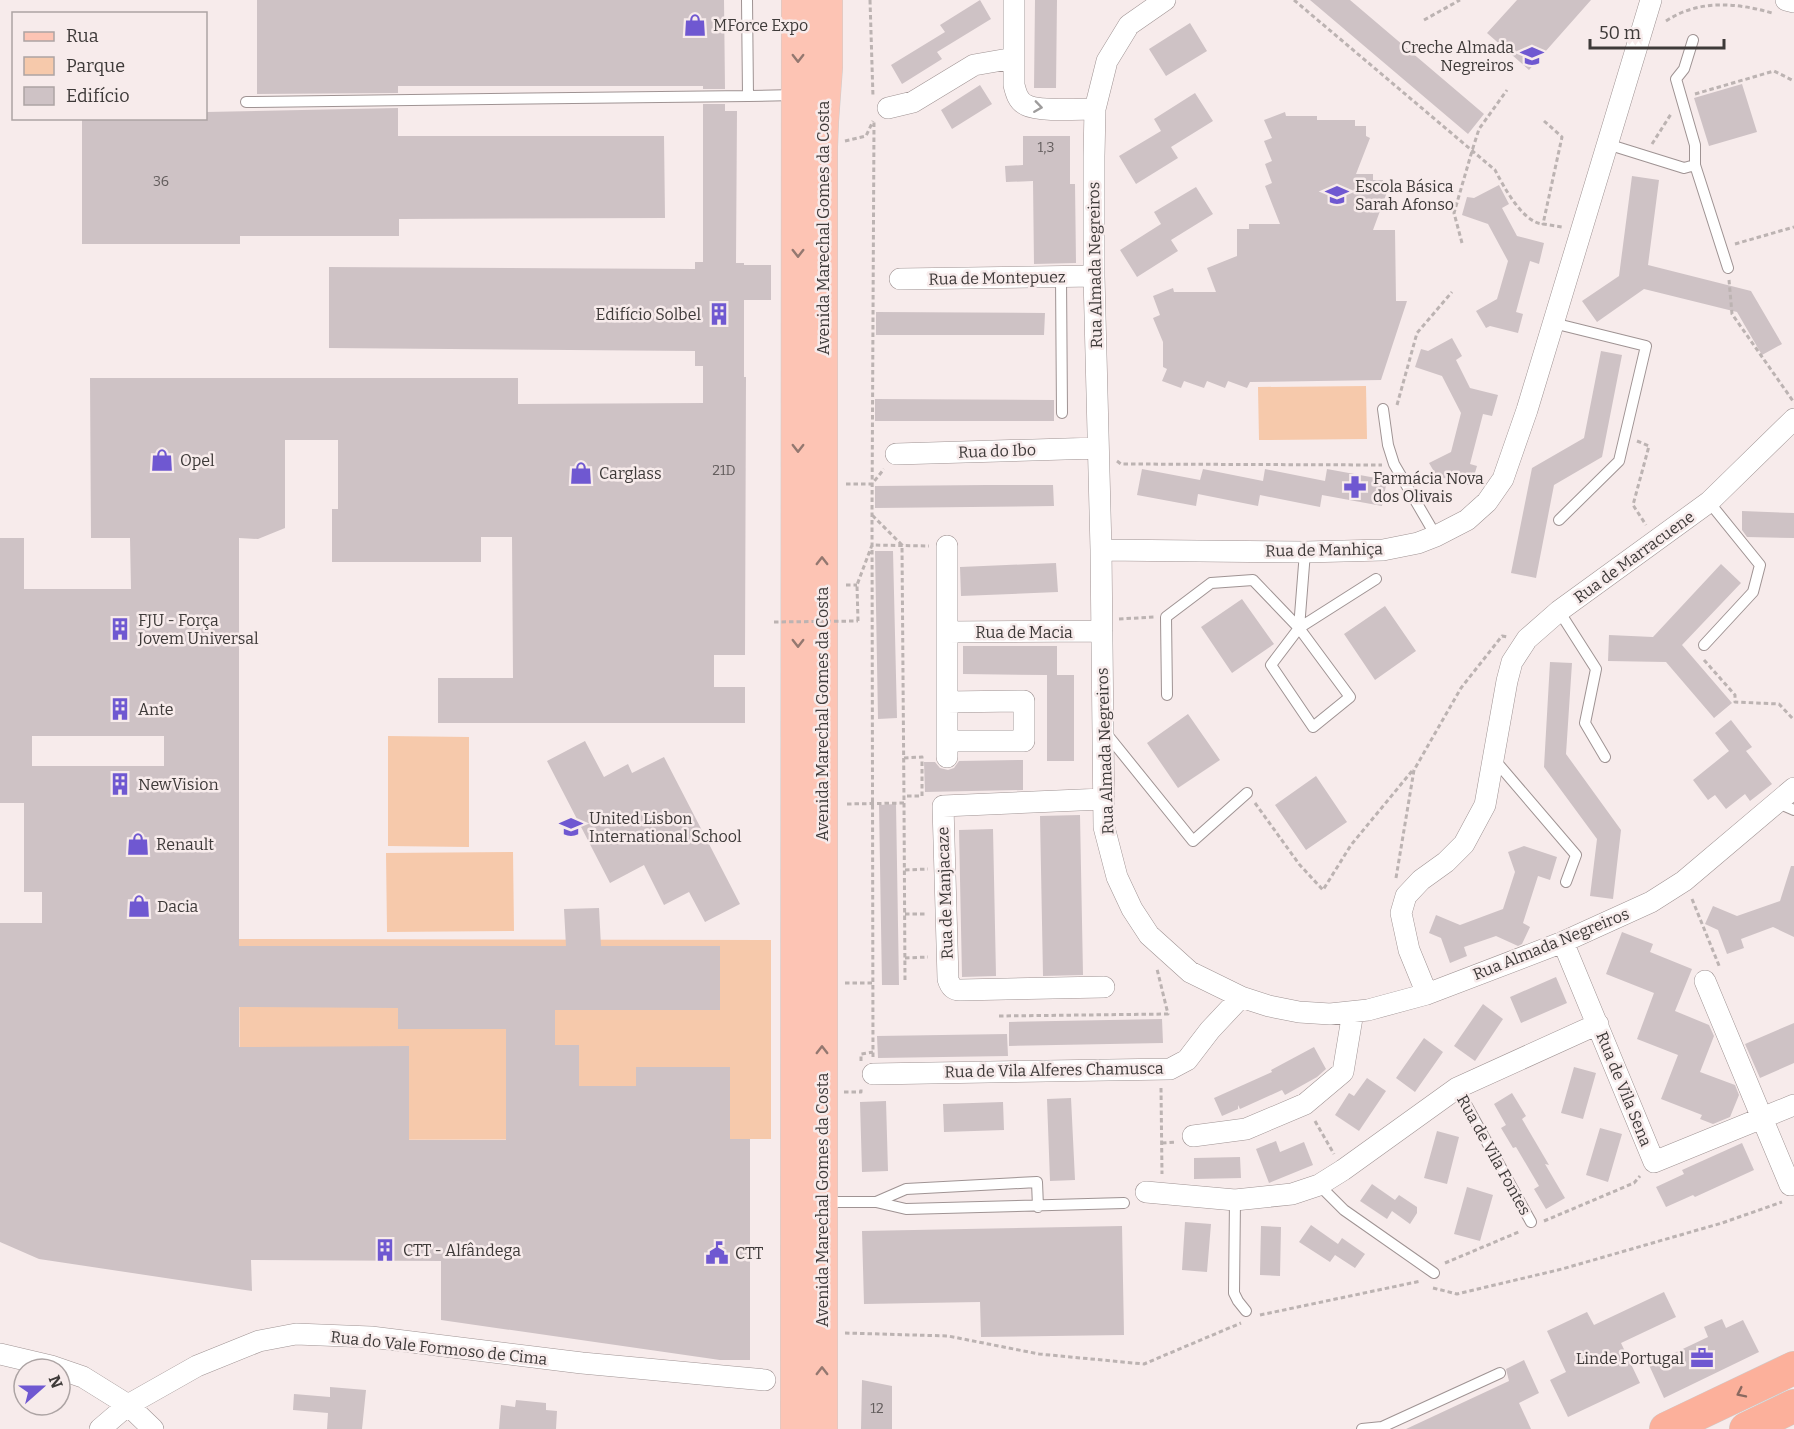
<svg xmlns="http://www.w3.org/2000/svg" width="1794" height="1429" viewBox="0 0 1794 1429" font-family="Bitter,serif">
<rect width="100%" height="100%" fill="#f7ebeb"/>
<path fill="#f6c9ab" d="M1366,386L1367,439L1259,440L1258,387Z
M388,736L469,737V847L388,846Z
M513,852L514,931L387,932L386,853Z
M239,939L771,940V1139L240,1140Z"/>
<path fill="#cec2c5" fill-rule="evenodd" d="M257,0H724L725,89H703V86H398V93L257,94Z
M980,0L991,19L937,52L942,59L902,84L891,65L945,32L940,25Z
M1035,0H1057L1056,88H1034Z
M1310,0H1350L1484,114L1468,134Z
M1517,0H1591L1529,70L1487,33Z
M1190,23L1207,51L1166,76L1149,49Z
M1742,84L1757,132L1709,146L1694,98Z
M980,85L992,104L952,129L941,110Z
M1195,93L1213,121L1171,147L1178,158L1136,184L1119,156L1161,131L1154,119Z
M703,104H725V111H737L736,263H744V265H771V300H744V377H746L745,655H714V687H745V723H438V678H513L512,537H481V562H332V509H338V440H285V528L258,539L239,538V946H566L564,909L599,908L601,946H720V1010H555V1045H579V1086H636V1067H730V1139H750V1360H720L441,1320V1261L251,1260L252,1291L39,1259L0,1242V923H42V892H24V803H0V538H24V589H131L130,538H91L90,378H518V404L703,403V366H695V351L329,348V267L695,269V262H703ZM32,736H164V766H32ZM239,1007L398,1008V1029H506V1140H409V1046L239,1047Z
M398,108V136H664L665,218L399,219V236H240V244H82V118H206V112Z
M1285,112L1286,116H1317V120H1355V126H1366V136L1370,138L1356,174H1373V180H1383V190L1387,192L1373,230H1395L1396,301H1407L1381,380L1250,382L1247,388L1228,381L1225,388L1207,381L1204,388L1184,381L1181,388L1162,381L1167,369L1163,367V342L1153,318L1160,315L1153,296L1173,288L1174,292H1216L1207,268L1237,256V229H1249V224H1280L1265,186L1272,183L1265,164L1272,161L1264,141L1272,138L1264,120Z
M1023,136H1070V184H1075L1076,263L1034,264L1033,181L1006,182L1005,166L1023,165Z
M1632,176L1659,180L1648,265L1751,291L1782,344L1762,355L1737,312L1644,289L1597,322L1582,301L1619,276Z
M1499,185L1509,204L1502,208L1517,236L1544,243L1539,264L1530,261L1516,312L1523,314L1518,333L1490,326L1486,328L1476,311L1497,299L1508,261L1488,224L1462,215L1467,197L1474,198Z
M1196,187L1213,214L1171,240L1178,251L1137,277L1120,250L1161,224L1154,212Z
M876,312L1045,313L1044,335H876Z
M1452,338L1462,356L1456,360L1470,388L1498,395L1492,416L1483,414L1470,464L1477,466L1471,486L1444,478L1439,480L1429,463L1451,452L1461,413L1442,376L1415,367L1421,349L1428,351Z
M1601,351L1622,355L1602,457L1554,485L1536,578L1511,573L1532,468L1584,438Z
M875,399L1054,400V421H875Z
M1142,469L1200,480L1203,469L1263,481L1265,469L1325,481L1327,469L1387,480L1382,506L1322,495L1320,507L1260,495L1258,506L1198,494L1196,506L1137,495Z
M987,485H1053L1054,506L875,508V486Z
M1742,511L1794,513V538L1747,537L1742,530Z
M875,551H893L897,718L878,719Z
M1056,563L1058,592L961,596L960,567Z
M1721,564L1741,583L1682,645L1732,703L1714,718L1666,662L1608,661L1609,635L1653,637Z
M1242,599L1274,644L1232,673L1201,627Z
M1385,606L1416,651L1375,680L1344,634Z
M963,646H1057V675H1074V761H1047V675L963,674Z
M1550,662L1572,663L1566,754L1621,830L1613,899L1590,896L1597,839L1544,767Z
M1188,714L1220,760L1178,788L1147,743Z
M1731,720L1752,747L1746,751L1772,784L1750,801L1745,794L1726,809L1715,795L1708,800L1693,780L1729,751L1715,733Z
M585,741L604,777L628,764L632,773L664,757L740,904L705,922L689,892L664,905L644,865L610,883L547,761Z
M1023,760V790L925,792L924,762H935L940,768L948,770L954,768L959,761Z
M1316,776L1347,822L1306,850L1275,805Z
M896,804L899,985H882L879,805Z
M1080,815L1083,975L1043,976L1040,816Z
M993,829L996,976L962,977L959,830Z
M1524,846L1557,857L1550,880L1538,876L1523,923L1530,927L1522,944L1518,946L1496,936L1464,947L1467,956L1450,963L1441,938L1429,933L1436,915L1460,925L1503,909L1515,872L1508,852Z
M1791,866H1794V937L1773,927L1741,939L1744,948L1727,954L1718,930L1705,924L1713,906L1737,916L1780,901Z
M1622,932L1653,944L1650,952L1692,969L1675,1011L1709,1025L1714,1036L1700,1072L1735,1085L1739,1095L1730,1117L1713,1124L1700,1119L1702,1115L1661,1099L1678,1055L1637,1039L1654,993L1606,974Z
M1556,977L1567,1003L1521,1023L1510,997Z
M1483,1004L1503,1019L1475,1061L1454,1046Z
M1162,1019L1163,1043L1009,1046V1022Z
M1794,1023V1063L1760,1078L1745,1044Z
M1007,1034L1008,1056L878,1058L877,1036Z
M1424,1038L1443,1052L1415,1092L1396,1078Z
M1314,1047L1326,1069L1317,1077L1285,1095L1282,1090L1240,1109L1238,1105V1109L1222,1116L1214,1098L1272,1072L1271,1070Z
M1574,1067L1596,1073L1583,1119L1561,1113Z
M1367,1078L1386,1091L1359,1131L1335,1115L1349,1093L1354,1096Z
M1512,1093L1526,1116L1522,1119L1549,1165L1545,1164L1565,1198L1546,1209L1534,1189L1539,1186L1516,1147L1513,1148L1501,1128L1506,1125L1494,1104Z
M1071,1098L1075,1180L1050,1181L1047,1099Z
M886,1101L888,1171L862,1172L860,1102Z
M1003,1102L1004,1130L944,1132L943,1104Z
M1600,1128L1622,1134L1608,1182L1586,1175Z
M1437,1131L1459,1137L1447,1184L1424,1178Z
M1276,1141L1280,1152L1304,1142L1313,1165L1269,1183L1256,1149Z
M1742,1143L1754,1170L1695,1197L1693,1195L1666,1207L1656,1187L1684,1174L1682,1170Z
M1240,1157L1241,1178L1194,1179V1158Z
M1372,1184L1395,1200L1399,1195L1417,1207V1213L1410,1224L1392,1211L1387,1219L1360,1201Z
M1467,1187L1493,1195L1480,1241L1454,1234Z
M1185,1222L1211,1224L1207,1272L1182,1270Z
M1311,1225L1338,1244L1342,1238L1365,1254L1355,1268L1335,1255L1330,1262L1299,1242Z
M1122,1226L1124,1335L981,1337L980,1302L864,1304L862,1231Z
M1261,1226L1281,1227L1280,1276L1260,1275Z
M1664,1292L1676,1317L1621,1343L1640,1383L1568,1417L1550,1380L1566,1372L1547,1331L1587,1312L1594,1325Z
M1722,1319L1726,1328L1743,1320L1759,1352L1664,1398L1649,1365L1708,1337L1704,1327Z
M1524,1360L1539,1393L1519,1403L1531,1429H1406L1509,1381L1506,1369Z
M862,1380L892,1386V1429H861Z
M330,1387L366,1390L362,1429H327L328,1413L293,1410L294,1394L330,1397Z
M516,1400L546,1403V1410L557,1411L556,1429H499L501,1405L515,1407Z"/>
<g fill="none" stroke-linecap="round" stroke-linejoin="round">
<g stroke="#9f9393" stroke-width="12">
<path id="service" d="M747,0L748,96L795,95
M1693,40L1684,69L1676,79L1695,145V165
M246,102L748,96
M1607,144L1684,168L1695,165L1728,268
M1061,277L1062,413
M1553,323L1646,346L1619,461L1559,520
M1383,409L1388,445L1394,464L1436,536
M1559,611L1596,669L1585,723L1605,757
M1299,628L1350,697L1313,727L1271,665L1299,628L1305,552
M1704,645L1753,592L1760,565L1709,502
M1167,695L1166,617L1211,583L1253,580L1299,628L1376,579
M1105,732L1193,841L1247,793
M1493,758L1576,855L1566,882
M1778,803L1794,810
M1457,1088L1531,1222
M1319,1185L1344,1210L1434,1273
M1235,1200L1234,1293L1238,1301L1246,1311
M825,1202H876L906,1209L1124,1203
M876,1202L906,1189L1037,1182L1038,1207
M1362,1429L1382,1427L1500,1373"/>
</g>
<g stroke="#9f9393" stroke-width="22">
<path id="minor" d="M1014,0V85C1016,93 1018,101 1026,105C1039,112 1079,109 1095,109
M1165,0L1129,25L1107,61L1095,109L1094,156V276L1101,550L1104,827L1117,877L1132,909L1149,935L1190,972L1241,997L1269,1006L1299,1012L1330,1014L1368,1010L1427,994L1563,942L1651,902L1684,881L1794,788
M1786,0L1794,2
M888,108L913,102L974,65L1014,58
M900,279L1094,276
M896,454L1098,448
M1101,550L1305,552L1383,550L1418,543L1436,536L1467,520L1487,502L1503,479L1527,410L1651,0
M947,632V546
M947,702L1024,701V741H947
M947,757V632L1102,631
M1103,799L943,806L948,979C950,986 953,990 960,990L1104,987
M1563,942L1654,1162L1762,1118L1705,981
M1427,994L1409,950L1401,913L1406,896L1421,880L1446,862L1464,844L1485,805L1507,681L1512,662L1527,639L1559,611L1709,502L1794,419
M873,1074L1170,1069L1187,1060L1210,1030L1241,997
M1193,1136L1246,1129L1305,1104L1343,1072L1353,1012
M1790,1185L1762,1118L1794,1105
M1146,1192L1235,1200L1292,1194L1319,1185L1343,1170L1457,1088L1598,1024
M0,1354L51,1366L83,1377L128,1405L153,1429
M100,1429L128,1405L197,1366L259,1341L296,1334L371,1337L582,1363L765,1380"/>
</g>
<g stroke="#cdcccc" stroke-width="34">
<path id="primary" d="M797,1429L798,0
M821,1429V147L822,121L826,67V0"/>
</g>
<g stroke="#cdcccc" stroke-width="34">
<path id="trunk" d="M1666,1429L1794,1368
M1746,1429L1794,1406"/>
</g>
<path stroke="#bcb3b2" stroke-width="3" stroke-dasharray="4.5 3" stroke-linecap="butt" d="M870,0L873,97
M1294,0L1495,170C1504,187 1523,223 1543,224
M1424,20L1460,0
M1666,21C1698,0 1734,2 1772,13
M1695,94L1774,71L1794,81
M1544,121L1562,137L1543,224L1562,227
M845,141L866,136L873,121
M1652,144L1671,114
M1462,243L1454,213L1472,151L1479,129L1507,90
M1735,244L1794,227
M1729,280L1732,314L1793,401
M1397,405L1417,333L1452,292
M1637,441L1649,446L1633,505L1646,525
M1117,461L1121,464L1382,465
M846,484H872L884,469
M846,585H857
M1119,619L1154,617
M858,621L857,585L872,545L929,546
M1704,660L1735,695V702L1779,704L1794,720
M904,758L922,757V796H904
M904,803L905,982
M1255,803L1299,864L1323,890L1351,845L1412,771
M847,804L904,803L902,545L872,515
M905,870L928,869
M1396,878L1414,770L1461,688L1502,636L1507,637
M1692,899L1720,968
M905,914H926
M905,958L928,957
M845,983H873
M999,1016L1168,1014L1157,969
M873,1057L872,515L874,121
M861,1061V1054L873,1052
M1161,1088L1162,1174
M844,1092H861V1088
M1315,1121L1334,1154
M1162,1143L1176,1142
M1544,1221L1634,1183L1640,1176
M1445,1263L1521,1231
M1433,1288L1457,1294L1562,1269L1722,1223L1782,1202
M1260,1315L1421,1281
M845,1333L948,1336L1039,1354L1144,1364L1241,1323"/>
<use href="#service" stroke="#fff" stroke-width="10"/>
<use href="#minor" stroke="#fff" stroke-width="21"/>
<use href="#primary" stroke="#fdc4b4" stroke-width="33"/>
<use href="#trunk" stroke="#fcb09b" stroke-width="33"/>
<path stroke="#bcb3b2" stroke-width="3" stroke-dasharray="4.5 3" stroke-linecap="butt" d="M774,622L858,621"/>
</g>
<defs><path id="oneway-chevron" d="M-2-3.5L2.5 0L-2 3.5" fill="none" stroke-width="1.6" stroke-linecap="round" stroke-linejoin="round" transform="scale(1.5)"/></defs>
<g stroke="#947870">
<use href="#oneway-chevron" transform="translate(798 58) rotate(90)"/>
<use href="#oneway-chevron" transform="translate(798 253) rotate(90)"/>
<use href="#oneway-chevron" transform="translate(798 448) rotate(90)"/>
<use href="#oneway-chevron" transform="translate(822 561) rotate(-90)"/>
<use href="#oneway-chevron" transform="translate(798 643) rotate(90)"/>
<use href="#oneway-chevron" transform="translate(822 1050) rotate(-90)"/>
<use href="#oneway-chevron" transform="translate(822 1371) rotate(-90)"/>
</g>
<use stroke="#9e9c9c" href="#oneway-chevron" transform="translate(1038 107) rotate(8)"/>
<use stroke="#8a6960" href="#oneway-chevron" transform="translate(1741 1393) rotate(154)"/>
<defs>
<g id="shop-bare" transform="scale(1.8)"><path d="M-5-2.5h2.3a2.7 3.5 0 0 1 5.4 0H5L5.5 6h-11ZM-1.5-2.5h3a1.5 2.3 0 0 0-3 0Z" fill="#6f58d1" stroke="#f7ebeb" stroke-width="2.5" paint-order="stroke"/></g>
<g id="school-bare" transform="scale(1.8)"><path d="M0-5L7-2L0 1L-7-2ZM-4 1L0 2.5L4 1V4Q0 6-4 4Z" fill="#6f58d1" stroke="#f7ebeb" stroke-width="2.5" paint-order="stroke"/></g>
<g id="building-bare" transform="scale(1.8)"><path d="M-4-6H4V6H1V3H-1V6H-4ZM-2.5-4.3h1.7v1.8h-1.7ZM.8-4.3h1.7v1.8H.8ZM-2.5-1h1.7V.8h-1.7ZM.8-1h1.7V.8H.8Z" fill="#6f58d1" stroke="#f7ebeb" stroke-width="2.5" paint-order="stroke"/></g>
<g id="pharmacy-bare" transform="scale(1.8)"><path d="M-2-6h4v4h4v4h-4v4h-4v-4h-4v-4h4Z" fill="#6f58d1" stroke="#f7ebeb" stroke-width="2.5" paint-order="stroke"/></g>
<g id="civic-bare" transform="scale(1.8)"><path d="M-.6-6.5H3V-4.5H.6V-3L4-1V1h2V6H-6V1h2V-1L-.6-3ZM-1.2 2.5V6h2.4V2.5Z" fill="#6f58d1" stroke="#f7ebeb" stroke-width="2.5" paint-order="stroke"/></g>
<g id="office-bare" transform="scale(1.8)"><path d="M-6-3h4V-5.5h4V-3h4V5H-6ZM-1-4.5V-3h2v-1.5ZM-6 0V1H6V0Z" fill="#6f58d1" stroke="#f7ebeb" stroke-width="2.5" paint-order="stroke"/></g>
</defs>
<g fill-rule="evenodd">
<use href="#shop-bare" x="695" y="25"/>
<use href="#school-bare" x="1532" y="56"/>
<use href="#school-bare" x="1337" y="195"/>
<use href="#building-bare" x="719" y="314"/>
<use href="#shop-bare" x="162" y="460"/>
<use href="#shop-bare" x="581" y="473"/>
<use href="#pharmacy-bare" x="1355" y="487"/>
<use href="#building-bare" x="120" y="629"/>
<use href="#building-bare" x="120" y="709"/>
<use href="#building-bare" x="120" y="784"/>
<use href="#school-bare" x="571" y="827"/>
<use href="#shop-bare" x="138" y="844"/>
<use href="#shop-bare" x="139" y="906"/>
<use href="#building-bare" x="385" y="1250"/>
<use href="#civic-bare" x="717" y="1253"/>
<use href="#office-bare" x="1702" y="1358"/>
</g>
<g text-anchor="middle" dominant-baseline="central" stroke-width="5" stroke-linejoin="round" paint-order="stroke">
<g font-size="14" fill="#625c5c">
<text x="1046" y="147">1,3</text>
<text x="161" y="181">36</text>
<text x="724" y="470">21D</text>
<text x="877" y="1408">12</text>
</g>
<g font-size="16" fill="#3e3a39" stroke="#f7ebeb" text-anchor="start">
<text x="713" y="25">MForce Expo</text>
<text x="1514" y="47" text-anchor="end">Creche Almada<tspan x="1514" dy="18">Negreiros</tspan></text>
<text x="1355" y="186">Escola Básica<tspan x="1355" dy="18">Sarah Afonso</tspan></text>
<text x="701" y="314" text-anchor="end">Edifício Solbel</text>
<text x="180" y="460">Opel</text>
<text x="599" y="473">Carglass</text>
<text x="1373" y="478">Farmácia Nova<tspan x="1373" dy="18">dos Olivais</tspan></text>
<text x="138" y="620">FJU - Força<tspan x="138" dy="18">Jovem Universal</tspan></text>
<text x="138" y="709">Ante</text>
<text x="138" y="784">NewVision</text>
<text x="589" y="818">United Lisbon<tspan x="589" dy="18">International School</tspan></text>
<text x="156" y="844">Renault</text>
<text x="157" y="906">Dacia</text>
<text x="403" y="1250">CTT - Alfândega</text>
<text x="735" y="1253">CTT</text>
<text x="1684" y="1358" text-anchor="end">Linde Portugal</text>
</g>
<g font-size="16" fill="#3e3a39" stroke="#f7ebeb">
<text transform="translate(823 228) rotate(-90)">Avenida Marechal Gomes da Costa</text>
<text transform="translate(1095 265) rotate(-91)">Rua Almada Negreiros</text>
<text transform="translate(997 278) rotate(-1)">Rua de Montepuez</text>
<text transform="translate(997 451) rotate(-2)">Rua do Ibo</text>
<text transform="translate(1324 550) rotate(-1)">Rua de Manhiça</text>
<text transform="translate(1634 557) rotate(-36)">Rua de Marracuene</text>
<text x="1024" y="632">Rua de Macia</text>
<text transform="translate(822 714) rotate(-90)">Avenida Marechal Gomes da Costa</text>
<text transform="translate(1105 751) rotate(-92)">Rua Almada Negreiros</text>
<text transform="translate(945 893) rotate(-92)">Rua de Manjacaze</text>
<text transform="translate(1551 944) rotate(-22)">Rua Almada Negreiros</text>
<text transform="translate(1054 1070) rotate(-1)">Rua de Vila Alferes Chamusca</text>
<text transform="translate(1624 1089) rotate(68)">Rua de Vila Sena</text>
<text transform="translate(1494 1155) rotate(61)">Rua de Vila Fontes</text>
<text transform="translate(822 1200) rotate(-90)">Avenida Marechal Gomes da Costa</text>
<text transform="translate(439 1348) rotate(6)">Rua do Vale Formoso de Cima</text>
</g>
</g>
<rect x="12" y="12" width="195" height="108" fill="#f7ebeb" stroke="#ada4a4" stroke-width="1.5"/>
<rect x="24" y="32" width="30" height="9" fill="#fdc4b4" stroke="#ada4a4" stroke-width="1.5"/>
<text x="66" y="42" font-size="18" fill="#3e3a39">Rua</text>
<rect x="24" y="57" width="30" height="18" fill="#f6c9ab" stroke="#ada4a4" stroke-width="1.5"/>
<text x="66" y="72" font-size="18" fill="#3e3a39">Parque</text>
<rect x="24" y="87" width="30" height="18" fill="#cec2c5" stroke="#ada4a4" stroke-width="1.5"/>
<text x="66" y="102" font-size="18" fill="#3e3a39">Edifício</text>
<g transform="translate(42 1387) rotate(69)"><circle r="28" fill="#f7ebeb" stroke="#ada4a4" stroke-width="1.5"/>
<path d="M0-4.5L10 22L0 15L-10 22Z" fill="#6f58d1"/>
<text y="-9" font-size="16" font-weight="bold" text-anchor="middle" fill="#3e3a39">N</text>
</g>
<path d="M1590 39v9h134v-9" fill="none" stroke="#3e3a39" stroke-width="3"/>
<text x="1599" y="39" font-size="18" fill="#3e3a39" stroke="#f7ebeb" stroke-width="4.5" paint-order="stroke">50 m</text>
</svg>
